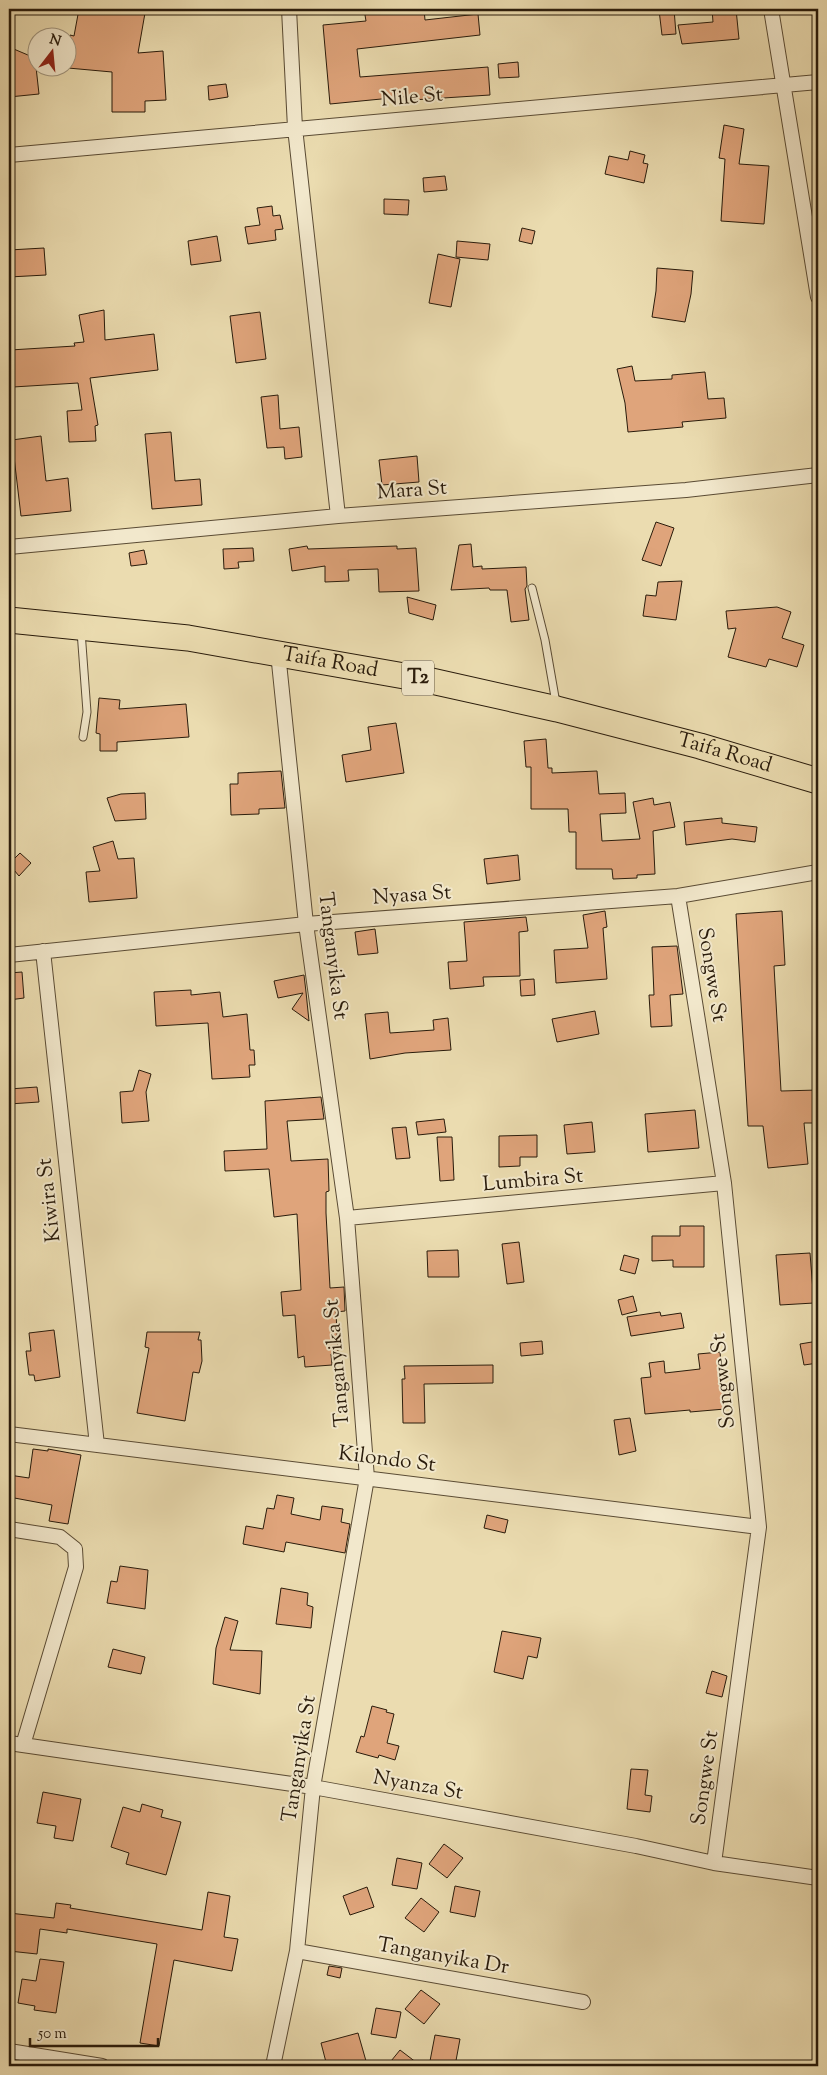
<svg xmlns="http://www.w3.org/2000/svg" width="827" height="2075" viewBox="0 0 827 2075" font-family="'Sorts Mill Goudy',serif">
<rect width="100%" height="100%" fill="#ebdcb0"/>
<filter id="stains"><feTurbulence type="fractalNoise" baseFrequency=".004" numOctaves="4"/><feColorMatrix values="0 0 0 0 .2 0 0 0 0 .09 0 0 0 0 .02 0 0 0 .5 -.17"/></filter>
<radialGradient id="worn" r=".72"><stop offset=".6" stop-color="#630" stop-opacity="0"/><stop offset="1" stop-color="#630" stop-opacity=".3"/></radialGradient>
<path fill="#dfa47b" stroke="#291b0b" d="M79,9H131V10L145,13L138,53L163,51L166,100L145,101V112H112V72L68,68L70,35L74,36Z
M364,9H424L425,20L478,14L480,35L357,49L360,77L488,67L490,95L412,100V96L330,104L323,25L366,21Z
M674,9L676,34L662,35L659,10Z
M712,9H736L739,39L682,44L678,25L713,22Z
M9,47L35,58L39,94L9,97Z
M518,62L519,77L499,78L498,64Z
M226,84L228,97L209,100L208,86Z
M724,125L744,129L739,164L769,166L764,224L721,221L725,159L719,158Z
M630,151L645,155L643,163L648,164L644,183L605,174L609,156L628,160Z
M445,176L447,190L424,192L423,178Z
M384,199L409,200L408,215L384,214Z
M272,206L273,216L280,215L283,229L275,230L276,240L248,244L245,227L260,225L257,208Z
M522,228L535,231L532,244L519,241Z
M217,236L221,261L191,265L188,241Z
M457,241L490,244L488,260L456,257Z
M44,248L46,275L9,277V250Z
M438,254L460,259L451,307L429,303Z
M657,268L693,271L691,294L685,322L652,317L656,291Z
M104,310L105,340L154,334L158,370L90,378L98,425L95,426L96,441L69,442L67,411L82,410L78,383L13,387L10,350L75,346L74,343L84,342L79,315Z
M260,312L266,359L236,363L230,316Z
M632,366L635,381L672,379V375L705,372L708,399L724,398L726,418L682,422L683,427L628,432L625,403L617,369Z
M278,395L280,429L299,427L302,457L285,459L284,447L267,448L261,397Z
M171,432L175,481L200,479L202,505L152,509L145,434Z
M41,436L46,481L68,478L71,511L21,516L12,440Z
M417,456L419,482L382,485L379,460Z
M656,522L674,528L661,566L642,560Z
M471,544L473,567L482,566V569L526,567L527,586L525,589L529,620L511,622L507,590H490L489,588L451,590L459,545Z
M307,546L308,549L397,546V549L416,548L419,591L379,592L378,569L348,570L349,581L325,582V566L292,571L289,549Z
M253,548L254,561L238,562L239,568L224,569L223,549Z
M144,550L147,564L131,566L129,553Z
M682,581L676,620L643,616L646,595L656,596L658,582Z
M407,597L436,605L433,620L409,613Z
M777,607L791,612L782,638L804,645L797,667L769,659L766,667L728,657L736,628L728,629L726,611Z
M99,698L120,700L119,709L186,704L189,737L117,742V751H100V734L96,733Z
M396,723L404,773L346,782L342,755L371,750L368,727Z
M546,739L548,768H552V773L597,771L599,794L625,793L626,813L600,814L602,841L640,839L633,802L653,798L654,805L670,802L675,827L653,831L655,874L637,875V878L613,879L612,869H576V832H569L568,809H531V767H526L524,741Z
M281,771L285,808L259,809V814L231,815L230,784H238V773Z
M145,793L146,819L115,821L107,798L121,794Z
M722,818V823L757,827L755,842L732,839L686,845L684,822Z
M113,841L118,859L134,858L137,898L89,902L86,872L100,871L93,847Z
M20,853L31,863L19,876L9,864Z
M518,855L520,880L487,884L484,859Z
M605,911L607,927L603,928L607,979L556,983L554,950L588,948L583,915Z
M782,911L785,965L774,966L781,1091L818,1090V1123H804L808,1164L768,1168L763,1126H748L736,914Z
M526,917L528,931L519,932L520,976L483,977L484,986L450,989L448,962L467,961L464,922Z
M375,929L378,953L358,955L355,932Z
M677,946L683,994L670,995L672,1026L651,1027L649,995H654L652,947Z
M22,972L24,998L9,1000V973Z
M304,975L306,992L309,1021L292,1009L303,993L278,998L274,981Z
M534,979L535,995L521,996L520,980Z
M191,990V995L220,992L223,1017L247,1014L250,1050H254L255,1065H249L250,1077L212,1079L208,1023L156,1026L154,992Z
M595,1011L599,1034L557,1042L552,1019Z
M388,1012L390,1033L434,1030L433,1020L448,1018L451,1050L405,1053L370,1059L365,1014Z
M139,1070L151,1074L146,1092L149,1121L122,1123L120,1092L133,1091Z
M37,1087L39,1102L9,1104V1089Z
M321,1097L324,1119L287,1121L291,1161L328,1159L329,1191L326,1192V1213L330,1288L344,1287L345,1311L336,1312L338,1354H331L332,1365L305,1367L304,1356L298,1358L295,1315L283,1316L281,1292L301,1290L297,1214L274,1217L269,1169L225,1171L224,1151L267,1149L265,1101Z
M695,1110L699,1148L648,1152L645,1114Z
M444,1119L446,1132L418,1135L416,1122Z
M592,1122L595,1152L567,1154L564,1125Z
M406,1127L410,1158L396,1159L392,1128Z
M537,1135V1157H520V1166L499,1167V1136Z
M437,1137H452L454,1180L440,1181Z
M680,1226H704V1267H673V1260L652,1261V1236H680Z
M519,1242L524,1282L507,1284L502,1244Z
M458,1250L459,1277H428L427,1251Z
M810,1253L814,1303L780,1305L776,1255Z
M624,1255L639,1259L635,1274L620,1270Z
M633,1296L637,1311L622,1315L618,1300Z
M660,1312L661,1316L681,1313L684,1328L631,1336L627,1317Z
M54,1330L60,1377L35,1381L34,1375H29L26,1351H31L29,1333Z
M147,1332H200L198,1340H201L202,1361L199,1373L193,1372L185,1421L137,1413L149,1348L145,1347Z
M542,1341L543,1354L521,1356L520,1343Z
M818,1341V1363L804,1365L800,1344Z
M720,1352L725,1409L690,1412V1410L645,1414L641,1378L651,1377L649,1363L664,1361L665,1373L700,1369L698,1354Z
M493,1365V1383L424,1384L425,1423H403L402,1379H405L404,1366Z
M630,1418L636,1451L619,1455L614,1420Z
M33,1449L48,1451V1449L81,1455L68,1524L49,1521L52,1505L9,1497V1475L29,1478Z
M277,1495L294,1498L291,1514L320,1520L322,1506L343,1509L341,1522L350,1524L345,1553L286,1542L284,1552L243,1544L246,1526L263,1529L267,1508L274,1509Z
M487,1515L508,1520L505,1533L484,1528Z
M120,1566L148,1570L145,1609L107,1603L111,1581L117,1582Z
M281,1588L308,1593L307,1605L313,1607L311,1628L276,1624Z
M225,1617L238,1621L230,1650L262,1651L260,1694L213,1684L216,1648Z
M502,1631L541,1638L537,1658L528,1656L523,1679L494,1672Z
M113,1649L145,1657L141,1674L108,1667Z
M712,1671L727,1676L722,1697L706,1693Z
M372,1706L387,1710L386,1712L394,1714L387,1743L399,1746L395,1760L379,1755L378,1758L356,1752L361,1736L364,1737Z
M631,1769L648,1770L645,1795L652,1796L650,1812L627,1809Z
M43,1792L81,1799L73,1841L54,1838L56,1826L37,1823Z
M142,1804L163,1810L161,1817L181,1822L166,1875L126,1864L129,1853L111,1847L123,1807L140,1812Z
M444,1844L463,1858L447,1878L429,1864Z
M397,1858L422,1863L417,1889L392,1885Z
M455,1886L480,1891L475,1917L450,1912Z
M367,1887L374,1907L350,1915L343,1896Z
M208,1892L230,1896L224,1937L238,1939L232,1971L174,1960L159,2046L140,2043L157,1944L67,1929V1933L40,1929L37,1954L9,1951V1913L54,1918L56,1903L71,1905L70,1908L202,1930Z
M421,1898L439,1912L424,1932L405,1918Z
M40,1959L64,1962L56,2013L34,2010L35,2006L18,2003L22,1979L36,1981Z
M329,1966L342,1968L340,1978L327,1975Z
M421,1990L440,2004L424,2024L405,2009Z
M376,2008L401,2012L396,2038L371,2034Z
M358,2033L366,2061L348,2066H327L321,2043Z
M435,2035L460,2039L455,2066L430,2061Z
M400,2050L421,2066H387Z"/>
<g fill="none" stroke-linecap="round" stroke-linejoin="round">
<g stroke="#5a4b34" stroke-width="9">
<path id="lane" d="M532,588L545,640L556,703
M81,631L87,712L83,737"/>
</g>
<g stroke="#5a4b34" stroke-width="16">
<path id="street" d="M289,9L295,128L338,516
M771,9L818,297
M9,155L818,82
M9,547L338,516L686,490L818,475
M678,896L724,1183L759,1527L714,1863
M43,951L97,1445
M9,955L306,924L678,896L818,872
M347,1218L724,1183
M9,1434L759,1527
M9,1529L60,1537L75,1549L76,1567L23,1745
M9,1743L313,1787L636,1846L714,1863L818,1878
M297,1951L583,2002
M9,2051L102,2066
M273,2066L297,1951L313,1787L367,1478L347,1218L306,924L278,653"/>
</g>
<g stroke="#291b0b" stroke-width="27">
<g id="highway">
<path id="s1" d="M9,620L188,638L427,680L557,709L700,746L818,781"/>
</g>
</g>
<use href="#lane" stroke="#f2e8cc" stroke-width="7"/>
<use href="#street" stroke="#f2e8cc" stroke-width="14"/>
<use href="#highway" stroke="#ebdcb0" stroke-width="25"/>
</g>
<g text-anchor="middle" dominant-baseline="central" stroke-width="4" stroke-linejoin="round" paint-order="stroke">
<rect fill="#f2e8cc" stroke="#655845" stroke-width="1" x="402" y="660.5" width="32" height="35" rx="4"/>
<g font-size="20" font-weight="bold" fill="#291b0b">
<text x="418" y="678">T2</text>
</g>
<g font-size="21" fill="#291b0b" stroke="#f2e8cc">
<text transform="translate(412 98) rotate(-5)">Nile St</text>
<text transform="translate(412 491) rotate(-4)">Mara St</text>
<text stroke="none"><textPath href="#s1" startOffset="324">Taifa Road</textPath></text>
<text stroke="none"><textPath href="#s1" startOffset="729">Taifa Road</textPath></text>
<text transform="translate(412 896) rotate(-4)">Nyasa St</text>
<text transform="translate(332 956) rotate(83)">Tanganyika St</text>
<text transform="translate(711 975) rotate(81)">Songwe St</text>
<text transform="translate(533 1181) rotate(-5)">Lumbira St</text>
<text transform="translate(50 1200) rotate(-96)">Kiwira St</text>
<text transform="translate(338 1363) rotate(-95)">Tanganyika St</text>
<text transform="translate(724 1381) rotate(-96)">Songwe St</text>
<text transform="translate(387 1460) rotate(7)">Kilondo St</text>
<text transform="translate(300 1759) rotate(-81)">Tanganyika St</text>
<text transform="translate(706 1778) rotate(-82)">Songwe St</text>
<text transform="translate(418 1786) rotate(10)">Nyanza St</text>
<text transform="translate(443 1957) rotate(10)">Tanganyika Dr</text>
</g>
</g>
<rect width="827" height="2075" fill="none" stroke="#ebdcb0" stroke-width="30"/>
<rect x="10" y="10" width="807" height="2055" fill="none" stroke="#291b0b" stroke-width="2.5"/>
<rect x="15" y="15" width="797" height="2045" fill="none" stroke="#291b0b"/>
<g transform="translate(52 52) rotate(16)"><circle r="24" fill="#f2e8cc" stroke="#a2967f"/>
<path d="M0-4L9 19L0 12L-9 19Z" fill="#8f2418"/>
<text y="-8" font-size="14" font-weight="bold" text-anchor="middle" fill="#291b0b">N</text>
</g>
<path d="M30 2038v8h128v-8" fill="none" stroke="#291b0b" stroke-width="2.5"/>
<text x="38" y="2038" font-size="15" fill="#291b0b" stroke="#f2e8cc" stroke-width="4" paint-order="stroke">50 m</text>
<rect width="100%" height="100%" filter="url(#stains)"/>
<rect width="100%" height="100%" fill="url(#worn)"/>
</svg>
